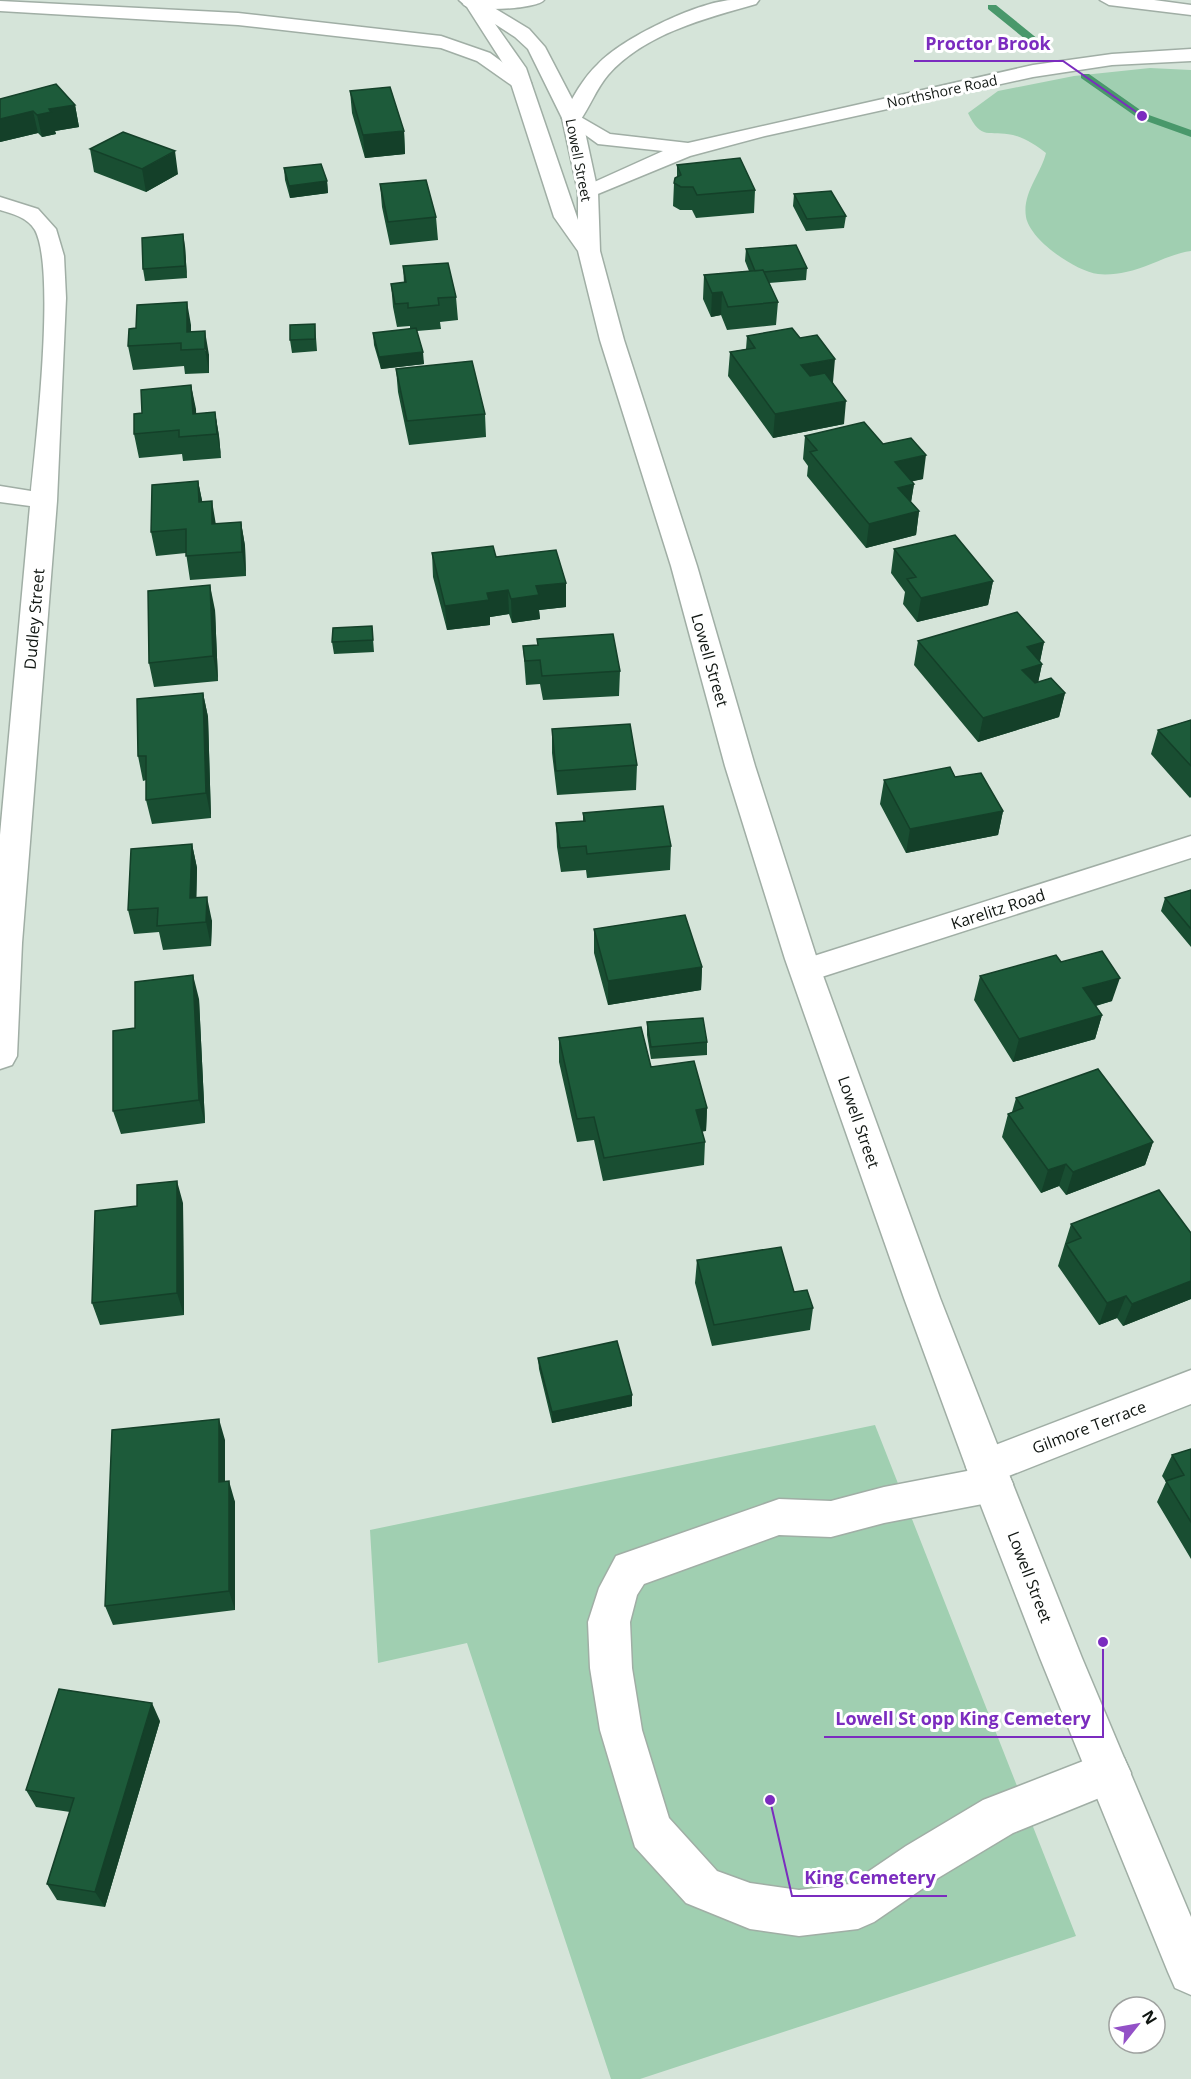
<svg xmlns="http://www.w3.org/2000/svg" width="1191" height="2079" viewBox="0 0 1191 2079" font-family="'Open Sans',sans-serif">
<rect width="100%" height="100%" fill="#d5e4d9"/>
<path fill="#a0cfb1" d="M1150,68L1191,70V251C1168,254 1148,268 1126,272C1118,274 1106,275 1098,274C1075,271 1030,240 1026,217C1022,193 1041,174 1046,153C1037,146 1025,138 1013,135C989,130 981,141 968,113L998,91L1074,76Z
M875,1425L1076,1936L640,2079H611L467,1643L378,1663L370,1530Z"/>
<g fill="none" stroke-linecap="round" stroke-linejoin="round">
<path fill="#49986b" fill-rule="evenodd" d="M988,5H996L1049,48V52H1041L988,9Z
M1081,74H1089L1146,114L1191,130V137L1138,118L1081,78Z"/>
<g stroke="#a0aea5" stroke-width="3">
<path id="lane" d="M993,1466L1007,1471L1013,1484L1007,1497L993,1502L884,1523L831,1537L779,1535L644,1584L637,1595L630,1622L632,1668L642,1730L669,1818L717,1871L750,1883L799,1890L850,1884L906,1846L983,1800L1109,1751L1124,1758L1131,1773L1124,1788L1013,1833L938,1878L874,1922L858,1929L799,1936L750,1929L686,1903L635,1847L600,1730L590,1668L588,1622L599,1588L616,1556L779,1499L831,1501L884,1487Z"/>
</g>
<g stroke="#a0aea5" stroke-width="3">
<path id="street" d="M0,197L38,209L56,229L64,256L66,298L57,501L22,943L17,1056L12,1065L0,1069V835L30,506L0,502V486L31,491C36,441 56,269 35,230C27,217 13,214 0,210Z
M1191,836V858L806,982L795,978L790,970L795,962Z
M1191,1370V1404L986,1485L972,1480L966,1467L972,1454Z"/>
</g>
<g stroke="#a0aea5" stroke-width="3">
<path id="secondary" d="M1191,49V61L1112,65L1033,77L765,136L690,156L588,198L581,196L578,192L581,188L663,151L598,144L562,118L565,114L572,112L610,134L688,143L1033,65L1112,54Z"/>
</g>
<g stroke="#a0aea5" stroke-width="3">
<path id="primary" d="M459,0H481L529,29L545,47L582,118L598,192L600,251L624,340L697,566L755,766L817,959L940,1298L1006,1467L1082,1658L1191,1917V1995L1175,1988L1168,1972L1040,1658L966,1467L904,1298L785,959L725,766L671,566L600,340L578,251L554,217L506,68L467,7ZM495,24L515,37L528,49L562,118L578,192V220L526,68Z"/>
</g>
<g stroke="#a0aea5" stroke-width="3">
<path id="highway" d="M466,0H544C538,9 469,13 463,4Z
M759,0L756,4C706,18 644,34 608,75C596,89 590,107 579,122H565L562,118C572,99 582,79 598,64C623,38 695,3 731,0C740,0 750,0 759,0Z
M1100,0H1154L1191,5V15L1109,5Z
M0,1L238,13L441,36L490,53L531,83L528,87H514L477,61L441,48L238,25L0,11Z"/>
</g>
<use href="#lane" fill="#fff" fill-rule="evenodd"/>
<use href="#street" fill="#fff" fill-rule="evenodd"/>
<use href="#secondary" fill="#fff" fill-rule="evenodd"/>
<use href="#primary" fill="#fff" fill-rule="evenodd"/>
<use href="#highway" fill="#fff" fill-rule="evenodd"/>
</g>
<path fill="#194e32" d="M350,91L404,131L405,154L365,158L352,113Z
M0,99L75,105L79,127L55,131L56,134L42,137L38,133L0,142Z
M90,149L178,174L146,192L94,172Z
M677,165L755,190L754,213L696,218L692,210H680L673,206L674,183L677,177Z
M284,168L327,181L328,193L290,198L285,180Z
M380,184L436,217L438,240L390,245L382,207Z
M794,194L846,216L844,228L806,231L793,206Z
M185,246L187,278L145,281L143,269Z
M746,249L807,268L806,280L769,283L778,302L776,325L727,330L721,315L711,317L703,299L704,275L749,271L745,261Z
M403,266L456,297L458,320L440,322L441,329L417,331L424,364L381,369L374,345L373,333L410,329V326L397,327L393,307L391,284L404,283Z
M315,324L317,351L292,353L290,340Z
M191,325V332L209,355V373L185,374L184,366L133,370L128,346L136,328Z
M747,336L833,382L844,424L773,438L728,376L730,352L746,349Z
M396,369L485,414L486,437L409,445L398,392Z
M191,385L196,414L215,412L219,436L221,458L183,461L182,454L139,458L134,434L142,413Z
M805,436L883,444L923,479L912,481L914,484L911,502L919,511L916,535L866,548L807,476L808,466L803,459Z
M198,481L202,501L216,524L241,522L245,546L246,576L190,580L186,553L156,556L151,532Z
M894,549L993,581L988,605L917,622L903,604L905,592L891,573Z
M432,553L496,557L566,583V607L539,610L540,619L512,623L509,614L490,617V625L447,630L433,577Z
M215,610L218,681L154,687L149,663Z
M372,626L374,652L334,654L332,642Z
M918,641L1044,642L1040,662L1042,664L1038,682L1065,693L1059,717L978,742L914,665Z
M523,646L620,671L619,696L543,700L540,684L526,685Z
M203,693L208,717L211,818L152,824L146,800V780L143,781L138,756Z
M1191,720V797L1190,798L1151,754L1158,730Z
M552,729L637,765L636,790L557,795L552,753Z
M955,777L1003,811L998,835L906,853L880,804L884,780Z
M583,813L671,846L670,870L587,878L586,870L561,872L557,847L556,823L583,821Z
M192,844L197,868L196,898L212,921L211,946L163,950L159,932L134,934L128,910Z
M1191,890V947L1161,911L1165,898Z
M594,929L702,967L701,990L608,1005L594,953Z
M1061,962L1112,1001L1096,1006L1102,1015L1095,1039L1013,1062L974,1000L980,976Z
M199,999L205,1123L121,1134L113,1111L135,1028Z
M647,1022L707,1042V1055L651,1059L647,1035Z
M559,1038L651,1067L707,1108L706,1131H702L705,1142L704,1165L603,1181L594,1140L577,1142L559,1062Z
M1016,1098L1153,1142L1145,1165L1066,1195L1059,1186L1041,1193L1002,1137L1008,1114L1012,1112Z
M183,1203L184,1315L100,1325L92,1303Z
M1071,1224L1191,1233V1299L1123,1326L1117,1318L1099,1325L1058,1266Z
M697,1260L794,1292L813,1308L810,1330L712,1346L695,1283Z
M538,1358L632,1395V1406L552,1423L539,1369Z
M225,1440V1482L235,1502V1610L113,1625L105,1606Z
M1191,1449V1559L1157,1502L1166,1482L1162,1476L1172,1455Z
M160,1721L105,1907L57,1900L47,1884L70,1812L36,1807L26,1790Z"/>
<path fill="#144029" d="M75,105L79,127L55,131L56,134L42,137L37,115L49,109Z
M33,111L38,133L0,142V119Z
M404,131L405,154L365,158L363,135Z
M175,151L178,174L146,192L142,169Z
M327,181L328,193L290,198L289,186Z
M183,234L185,246L187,278L185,266Z
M722,292L721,315L711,317L712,293Z
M187,302L191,325V350L187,332Z
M205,331L209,355V373L205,349Z
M423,352L424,364L381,369L379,357Z
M835,359L833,382L799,389L801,365Z
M191,385L196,409L197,438L193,414Z
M846,401L844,424L773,438L775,414Z
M215,412L219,436L221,458L217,434Z
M926,455L923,479L892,486L895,462Z
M198,481L203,505L199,502Z
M914,484L910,508L898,488Z
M212,501L216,525L212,524Z
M919,511L916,535L866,548L869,524Z
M241,522L245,546L246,576L242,552Z
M993,581L988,605L917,622L921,598Z
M566,583V607L539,610L540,619L512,623L511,599L536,586Z
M210,585L215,610L218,681L213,656Z
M508,590L509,614L490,617V625L447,630L445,606L487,593Z
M1044,642L1039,665L1042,664L1037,688L1017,694L1027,647Z
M203,693L208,717L211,818L206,793Z
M1065,693L1059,717L978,742L983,718Z
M1003,811L998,835L906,853L910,829Z
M192,844L197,868L196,922L190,898Z
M207,897L212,921L211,946L206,922Z
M702,967L701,990L608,1005V981Z
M193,975L199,999L205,1123L199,1100Z
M1120,978L1112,1001L1076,1011L1083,988Z
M1102,1015L1095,1039L1013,1062L1019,1039Z
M707,1108L706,1131L695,1133L696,1110Z
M1153,1142L1145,1165L1066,1195L1073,1172Z
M1066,1164L1059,1186L1041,1193L1048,1170Z
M177,1181L183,1203L184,1315L177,1293Z
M1191,1281V1299L1123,1326L1132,1304Z
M1126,1296L1117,1318L1099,1325L1107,1303Z
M632,1395V1406L552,1423V1412Z
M219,1419L225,1440V1503L219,1482Z
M229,1481L235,1502V1610L229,1591Z
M152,1703L160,1721L105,1907L95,1892Z"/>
<path fill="#1d5b3a" stroke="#144029" stroke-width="1.5" d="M56,84L75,105L49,109L51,112L37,115L33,111L0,119V99Z
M390,87L404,131L363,135L350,91Z
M123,132L175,151L142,169L90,149Z
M740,158L755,190L697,195L693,187H681L674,183L675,178L681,175L677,165Z
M321,164L327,181L289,186L284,168Z
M426,180L436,217L388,222L380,184Z
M831,191L846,216L807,219L794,194Z
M183,234L185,266L143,269L142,238Z
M796,245L807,268L764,272L763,270L755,271L746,249Z
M448,263L456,297L438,298L439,305L408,308V303L395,304L391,284L406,282L403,266Z
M763,270L778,302L728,307L722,292L712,293L704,275Z
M187,302V332L205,331V349L181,350V343L128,346L129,329L136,328L137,305Z
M315,324V339L290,340V325Z
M416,328L423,352L379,357L373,333Z
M792,328L800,338L817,335L835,359L801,365L810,376L825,373L846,401L775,414L730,352L755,348L747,336Z
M472,361L485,414L407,421L396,369Z
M191,385L193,414L215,412L217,434L179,437V430L134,434V414L142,413L141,390Z
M864,422L883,444L911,438L926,455L895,462L914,484L898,488L919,511L869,524L810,452L817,450L805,436Z
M198,481L199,502L212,501V524L241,522L242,552L186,556V529L151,532L152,485Z
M955,535L993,581L921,598L907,579L916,577L894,549Z
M493,546L496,557L556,550L566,583L536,586L539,595L511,599L508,590L487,593L489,600L445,606L432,553Z
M210,585L213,656L149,663L148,591Z
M1017,612L1044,642L1027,647L1042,664L1022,670L1035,683L1051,678L1065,693L983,718L918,641Z
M372,626L373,640L332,642L333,628Z
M613,634L620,671L542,676L540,660L525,661L523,646L538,645L537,639Z
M203,693L206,793L146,800V756H138L137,699Z
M1191,720V766L1158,730Z
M630,724L637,765L556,771L552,729Z
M950,767L955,777L981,773L1003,811L910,829L884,780Z
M663,806L671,846L587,854L586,846L560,848L556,823L585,821L583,813Z
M192,844L190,898L207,897L206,922L157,926L158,908L128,910L131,849Z
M1191,890V929L1165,898Z
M685,915L702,967L608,981L594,929Z
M1102,951L1120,978L1083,988L1102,1015L1019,1039L980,976L1056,955L1061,962Z
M193,975L199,1100L113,1111V1031L135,1028V982Z
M703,1018L707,1042L651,1047L647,1022Z
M641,1027L651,1067L694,1061L707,1108L696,1110L705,1142L604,1158L594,1117L577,1119L559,1038Z
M1098,1069L1153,1142L1073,1172L1066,1164L1048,1170L1008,1114L1023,1108L1016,1098Z
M177,1181V1293L92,1303L95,1211L137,1206V1185Z
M1159,1190L1191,1233V1281L1132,1304L1126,1296L1107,1303L1066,1244L1081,1238L1071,1224Z
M781,1247L794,1292L807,1290L813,1308L714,1325L697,1260Z
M617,1341L632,1395L552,1412L538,1358Z
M219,1419V1482L229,1481V1591L105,1606L112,1430Z
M1191,1449V1522L1166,1481L1184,1475L1172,1455Z
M59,1689L152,1703L95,1892L47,1884L74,1798L26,1790Z"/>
<g text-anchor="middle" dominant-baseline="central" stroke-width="6" stroke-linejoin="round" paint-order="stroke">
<g font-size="14" fill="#101612" stroke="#fff">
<text transform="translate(942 91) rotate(-12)">Northshore Road</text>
<text transform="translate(579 160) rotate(79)">Lowell Street</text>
</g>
<g font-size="16" fill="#101612" stroke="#fff">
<text transform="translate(34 619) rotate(-85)">Dudley Street</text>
<text transform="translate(710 660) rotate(74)">Lowell Street</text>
<text transform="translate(998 909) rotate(-18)">Karelitz Road</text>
<text transform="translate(859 1122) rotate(71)">Lowell Street</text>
<text transform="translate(1089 1427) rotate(-21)">Gilmore Terrace</text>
<text transform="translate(1030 1577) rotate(69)">Lowell Street</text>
</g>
</g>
<path fill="none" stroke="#7b2cbf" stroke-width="2" d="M1142 116L1063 61H914M1103 1642L1103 1737H824M770 1800L792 1896H947"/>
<g fill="#7b2cbf" stroke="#fff" stroke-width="2">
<circle cx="1142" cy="116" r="6"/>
<circle cx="1103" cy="1642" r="6"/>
<circle cx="770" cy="1800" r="6"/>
</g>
<g font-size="18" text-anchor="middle" font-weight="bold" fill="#7b2cbf" stroke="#fff" stroke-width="6" stroke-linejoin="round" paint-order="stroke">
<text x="988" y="50">Proctor Brook</text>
<text x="963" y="1725">Lowell St opp King Cemetery</text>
<text x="870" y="1884">King Cemetery</text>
</g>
<g transform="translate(1137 2025) rotate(59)"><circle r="28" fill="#ffffff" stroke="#9fa2a0" stroke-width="1.5"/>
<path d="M0-4.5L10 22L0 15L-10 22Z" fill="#9351c7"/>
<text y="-9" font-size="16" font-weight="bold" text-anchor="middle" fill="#101612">N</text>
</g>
</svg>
